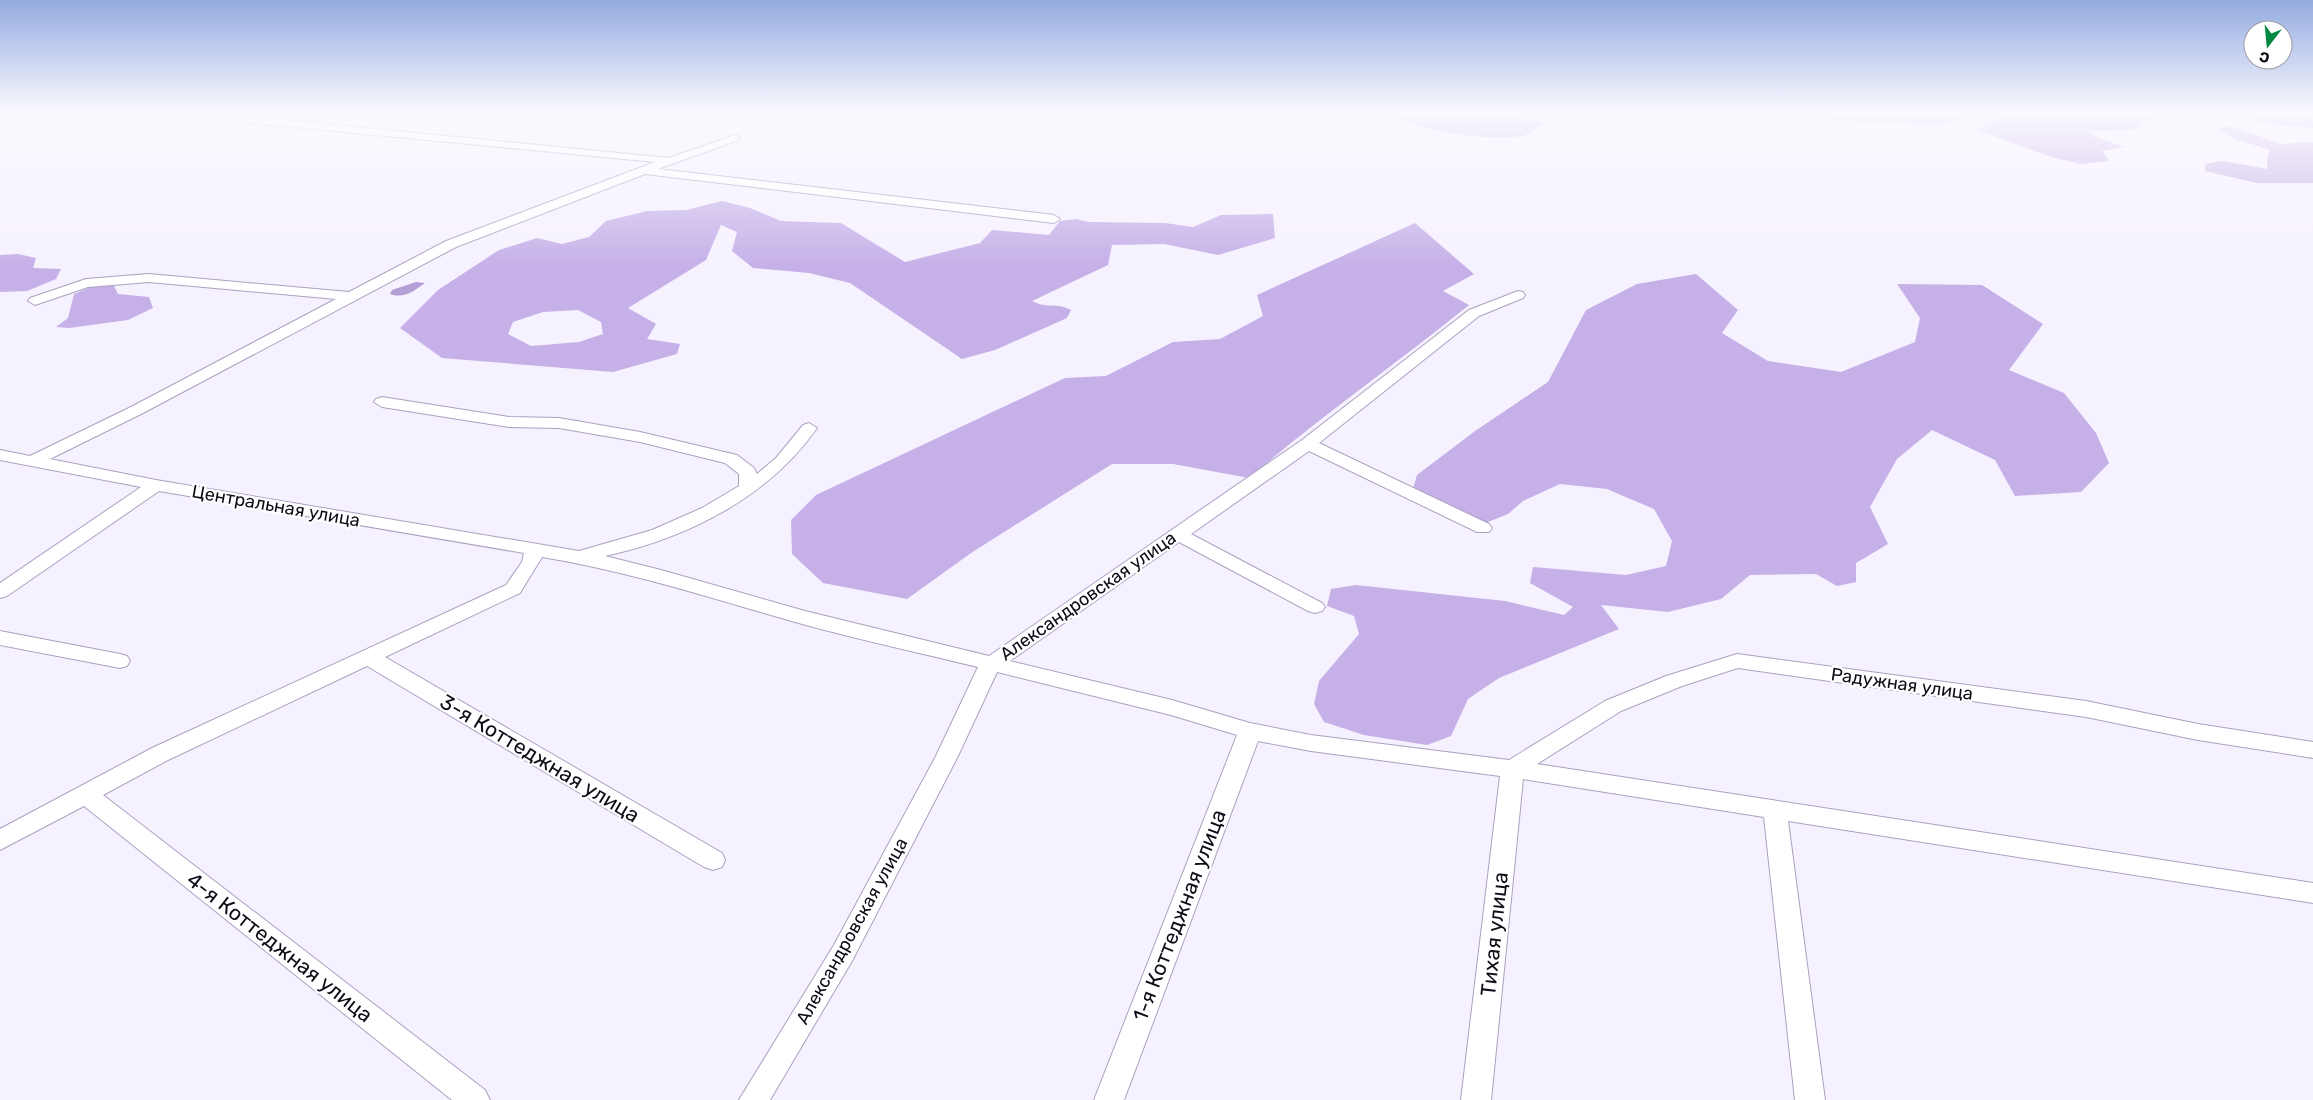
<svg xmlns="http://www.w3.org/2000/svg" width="2313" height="1100" viewBox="0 0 2313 1100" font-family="Rubik,sans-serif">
<rect width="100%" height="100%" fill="#f6f1ff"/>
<path fill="#c5b0e8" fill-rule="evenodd" d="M1395,113H1495L1544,123C1539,127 1533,131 1528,134C1499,144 1425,130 1397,119Z
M1812,113H1963L1961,119L1945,125L1831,121Z
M1974,113H2150L2155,118L2132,130L2089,131L2094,136L2124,147L2102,151L2109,161L2081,164L2048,156L1975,129L1990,124L1994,117Z
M2239,113H2295L2313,119V128L2267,124L2240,116Z
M2231,126L2281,144L2313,142V183H2256L2205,171V164L2222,161L2267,169V160L2270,150L2235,139L2218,129Z
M722,201L750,208L781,221L841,223L905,262L980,243L992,230L1049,235L1060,221L1076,219L1089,222L1165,223L1193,227L1221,215L1273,214L1275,238L1218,255L1164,244L1112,245L1108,265L1032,301C1046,309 1057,302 1071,310L1067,318L995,350L962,359L850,283L809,273L753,268L732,251L737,232L721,225L706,260L628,308L656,324L647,339L680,344L677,354L613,372L442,358L400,328L438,290L499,250L537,238L562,244L589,237L606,221L647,211L686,210ZM578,310L601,322L603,334L579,342L531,346L508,334L513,322L543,312Z
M1415,223L1474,274L1443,291L1469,305C1396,364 1320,417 1249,478L1173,464H1112L971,553L907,599L823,583L792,554L791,520L816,495L1065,378L1106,376L1173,342L1220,339L1263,316L1257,295Z
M18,254L36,258L33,268L61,269L56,279L27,291L0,292V255Z
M1696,274L1738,310L1722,333L1768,361L1841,372L1915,342L1920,318L1897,284L1982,285L2043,324L2009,370L2064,393L2096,433L2109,463L2081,492L2015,496L1995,460L1932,430L1897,459L1870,507L1888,544L1856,563V582L1837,586L1816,574L1750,575L1721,599L1668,612L1601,605L1619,629L1499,678L1468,699L1451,736L1427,745L1364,735L1324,722L1314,704L1319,681L1359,634L1354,616L1327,606L1331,589L1356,585L1505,601L1564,615L1573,607L1530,583L1533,567L1626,575L1666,566L1672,541L1654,509L1607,489L1560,484L1523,501L1508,514L1483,524L1413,489L1417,475L1475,431L1548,382L1586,310L1637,284Z
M96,285L114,286L118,294L149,297L153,308L128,320L69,328L56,327L68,318L74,294Z"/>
<path fill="#b39ed5" d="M416,282L425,283C414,291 404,299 390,294L392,290Z"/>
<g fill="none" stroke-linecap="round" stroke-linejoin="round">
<g stroke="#aca0c0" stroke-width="2">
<path id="minor" d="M173,113H213L669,158L735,135L739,136V140L658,169L1054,215L1060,219L1054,223L645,174L456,247L143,413L50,459L156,480L579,551L652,530L702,508L739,486V474L725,463L640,442L559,428L509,427L382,407L374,402L376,399L382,397L509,417L559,418L640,432L737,455L754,468L757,474L776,458L803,425L809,423L817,428C769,497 686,539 605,556L661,570L805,611L989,656L1302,440L1469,310L1518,291L1523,292L1525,295L1523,298L1479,316L1319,443L1489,524L1492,528L1489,532H1477L1309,451L1191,534L1322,603L1325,607L1322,611L1315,613L1308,611L1179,542L1010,661L1172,700L1250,723L1311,735L1509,760L1605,701L1666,676L1737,654L2086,701L2198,724L2313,742V758L2198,740L2086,717L1738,668L1682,686L1621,711L1537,764L2313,883V903L1788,821L1825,1100H1795L1764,817L1523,779L1491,1100H1461L1500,776L1311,751L1258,741L1124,1100H1094L1237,735L1171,715L997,672L958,756L852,961L770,1100H739L834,945L936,756L978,667C917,652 855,639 795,622C711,598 628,571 542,557L520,593L385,657L722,853L725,860L722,867L713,870L704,867L367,666L168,760L103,795L485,1090L490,1100H452L84,806L0,850V829L152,748L506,585L522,562L524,553L159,491L7,596L0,598V583L141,487L0,460V450L30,456L131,407L336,299L149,282L88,287L35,305L28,301L30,298L86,279L149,274L349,292L446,241L655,162L178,116Z
M0,631L120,654L127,656L130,661L127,666L120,668L0,645Z"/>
</g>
<use href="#minor" fill="#fff" fill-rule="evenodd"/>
</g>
<linearGradient id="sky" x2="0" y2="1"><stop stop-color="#93abe0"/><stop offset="0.42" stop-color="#fbf9ff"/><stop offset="1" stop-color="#fbf9ff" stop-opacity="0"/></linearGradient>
<rect width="2313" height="267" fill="url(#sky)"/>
<g text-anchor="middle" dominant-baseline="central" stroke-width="4.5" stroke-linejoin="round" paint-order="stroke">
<g font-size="18" fill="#100c17" stroke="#fff">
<text transform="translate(276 506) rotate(10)">Центральная улица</text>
<text transform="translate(1088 596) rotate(-35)">Александровская улица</text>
<text transform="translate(1902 684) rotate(8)">Радужная улица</text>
<text transform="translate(852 931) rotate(-61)">Александровская улица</text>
</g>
<g font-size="21" fill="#100c17" stroke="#fff">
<text transform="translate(540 758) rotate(31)">3-я Коттеджная улица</text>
<text transform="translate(1179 915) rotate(-69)">1-я Коттеджная улица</text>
<text transform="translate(1494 934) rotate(-84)">Тихая улица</text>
<text transform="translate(280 947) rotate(38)">4-я Коттеджная улица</text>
</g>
</g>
<g transform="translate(2268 45) rotate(196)"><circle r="24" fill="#ffffff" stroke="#9f9ea2"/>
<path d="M0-4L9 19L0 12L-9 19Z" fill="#018742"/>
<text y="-8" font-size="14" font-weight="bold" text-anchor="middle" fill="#100c17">С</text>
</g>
</svg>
